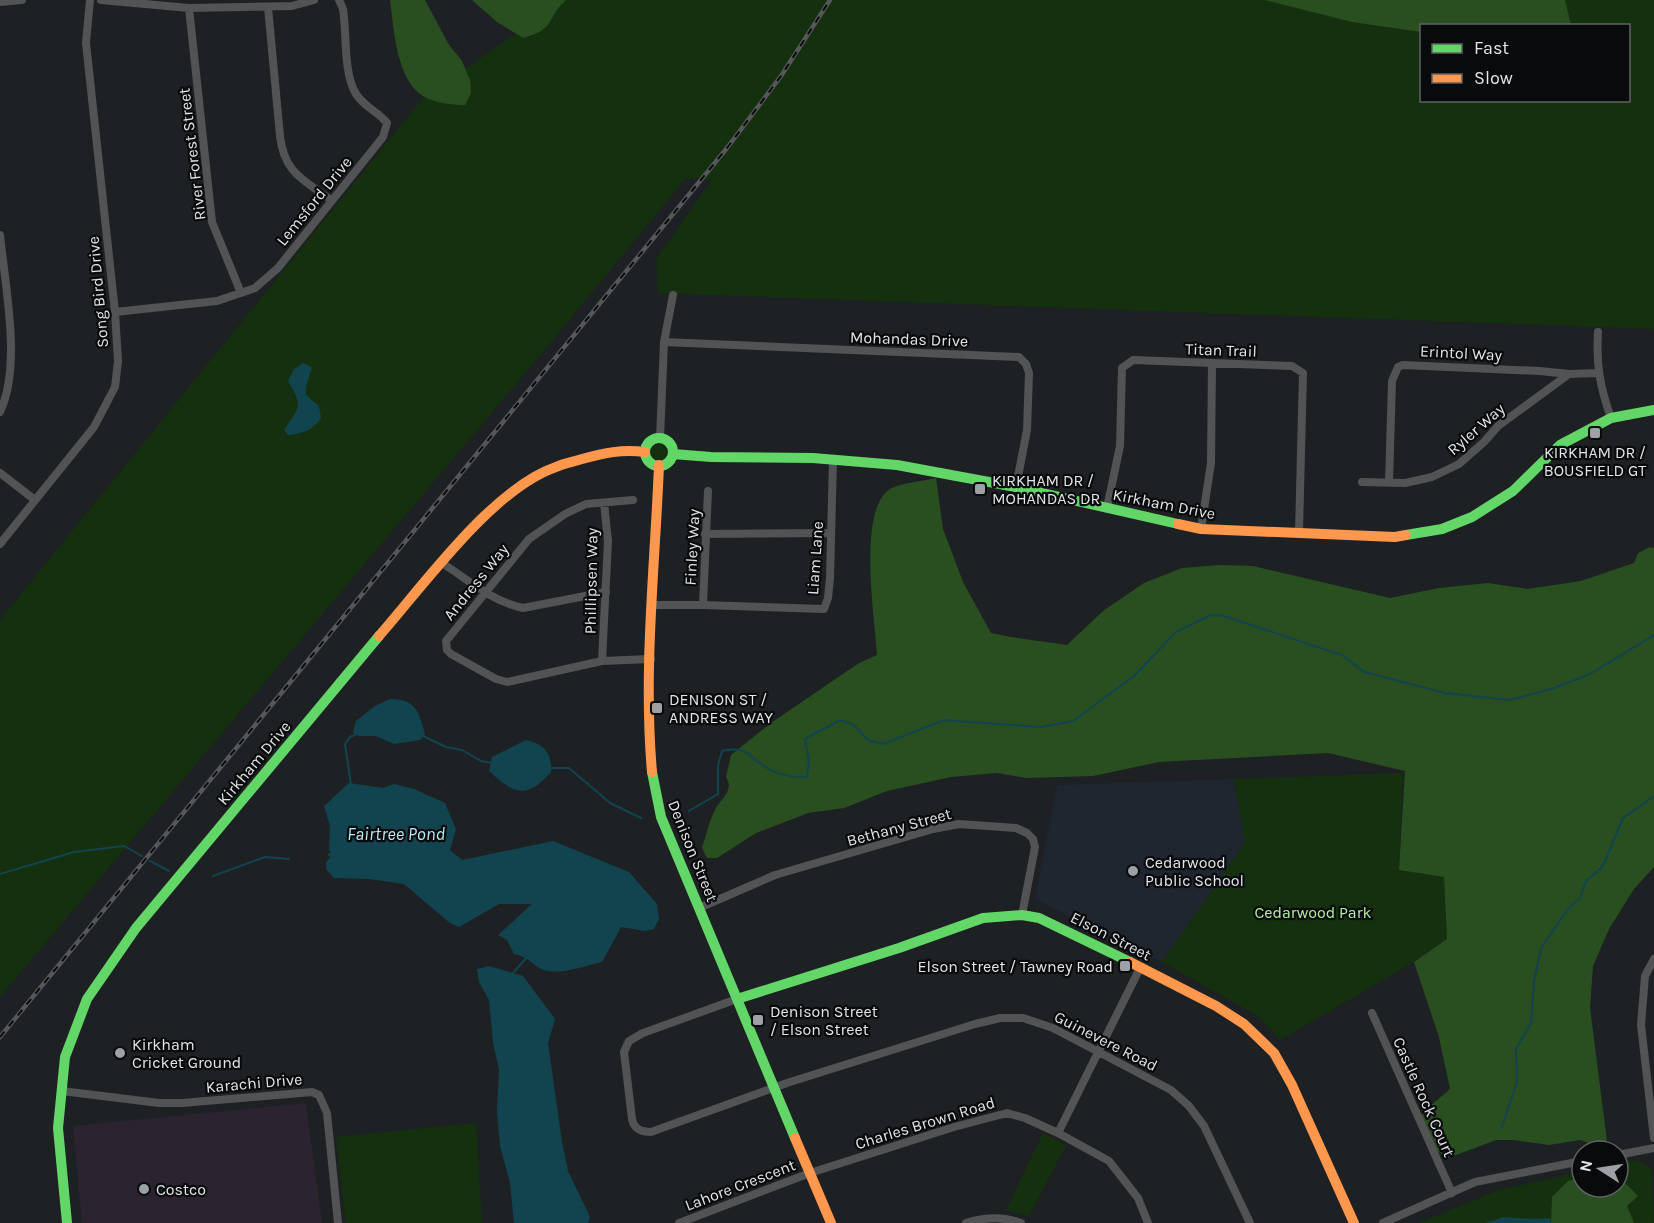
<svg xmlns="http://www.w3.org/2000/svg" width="1654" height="1223" viewBox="0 0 1654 1223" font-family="Karla,sans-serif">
<rect width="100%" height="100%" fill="#1e2124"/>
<path fill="#2b232f" d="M306,1103L322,1223H82L73,1126Z"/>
<path fill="#1f2630" d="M1234,779L1245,843L1162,962L1035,899L1057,785Z"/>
<path fill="#14300e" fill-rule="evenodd" d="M565,0H1654V329L658,293L656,259L712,180L686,178L537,359L0,997V620L424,97ZM1422,26H1628V100H1422Z
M651 452a8 8 0 1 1 16 0a8 8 0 1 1-16 0Z
M1403,773L1399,870L1444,877L1447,939L1414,962L1280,1040L1258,1016L1162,962L1245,843L1234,779Z
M476,1123L482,1223H346L336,1137Z
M1043,1133L1066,1145L1029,1216L1006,1210Z
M1636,1160L1651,1167L1654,1223H1419L1499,1190L1582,1172V1187H1618V1164Z"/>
<path fill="#294f20" d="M390,0H425L449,45L462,61L470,80L471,93L465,105C452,105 434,103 423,96C396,79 394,29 390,0Z
M472,0H566C545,19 557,29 523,38L497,22Z
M1265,0H1565L1571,25L1422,26L1421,32L1352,22Z
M936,478L943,529L963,582L991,633L1011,637L1067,645L1103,611L1144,583L1182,568L1219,565L1253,566L1390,598L1439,588L1488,583L1527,589L1581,581L1634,563L1638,553L1650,547L1654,548V867L1634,889L1609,929L1593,966L1590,1008L1607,1141L1595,1145L1580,1140L1549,1145L1513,1140H1496L1448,1158L1430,1146L1419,1126L1422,1113L1450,1089L1439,1037L1414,962L1447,939L1444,877L1399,870L1405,771L1328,753L1159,762L1093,776L1027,778L997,773L951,777L887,791L844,808L808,813L756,833L717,858H707L702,848C706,836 709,821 715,810C720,799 735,791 726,777L731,755L771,723L859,663L877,655C875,618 857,510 890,489C900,483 924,481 936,478Z
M1618,1176L1638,1196L1627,1206L1634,1223H1551L1552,1197L1568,1181L1582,1178V1187H1618Z"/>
<path fill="#124450" d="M303,363L312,367L306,387V395L319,406L321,418C313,430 302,434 288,435L284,430C299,407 304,407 288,381L294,369Z
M390,699C416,699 419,712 425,734L420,740L394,744L376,736H359L353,733L356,721L375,706Z
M526,740C545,744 552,754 551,772C526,800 514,794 489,771L492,757Z
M349,783L383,788L394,784L414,789L445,803L456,829L450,850L462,860L553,841L629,872L657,904L659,919L654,929L645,931L621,927L602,962C584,966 562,975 544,970C532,966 530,957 514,954L507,940L498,935L532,904H499L459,927L450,923L404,884L369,879L334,878L326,869V862L331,857L328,856V854L331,852L329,850L330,826L324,806Z
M489,966L523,976L555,1019L548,1043L562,1142L568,1171L590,1217L588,1223H514L510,1183L500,1146L497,1111L499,1070L493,1042L489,1000L479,982L477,969Z
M1504,1217L1534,1219L1550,1218L1551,1223H1486Z"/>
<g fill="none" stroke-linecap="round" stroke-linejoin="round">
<path stroke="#124450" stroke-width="2" d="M421,735L446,747L462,750L481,761L493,763
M549,768H569L610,803L641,818
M351,785L345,744L350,737L357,734
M689,811L718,794V765L722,751C747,747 743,751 761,764C774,774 792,778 807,777L809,762L805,739L840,720L854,725L868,740L883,744L944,720L1040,727L1073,721L1134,676L1176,632L1211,615L1224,616L1342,655L1364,672L1445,693L1510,700L1554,688L1590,674L1654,635
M150,861L169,871
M0,874L74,852L124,846L142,856
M213,876L265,857L289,859
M513,973L527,957
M1502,1127L1517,1082L1516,1049L1531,1023L1534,981L1541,948L1567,910L1580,898L1586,881L1603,866L1623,818L1654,796"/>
<path stroke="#515355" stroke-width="8" d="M101,0L189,8L292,6L314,0
M0,2L22,0
M268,7L280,136C284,173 304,180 331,200
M189,8L212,222L241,293
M0,235C5,286 22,366 0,412
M115,312L217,301L255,288L278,268L383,137L387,123C378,111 365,108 356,94C343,73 347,33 343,9L339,0
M1598,332C1596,365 1600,387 1611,418
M664,342L1019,357L1026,364L1029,373L1027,430L1016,487
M660,438L664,342L673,295
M0,473L35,500
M1362,482L1405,483L1432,477L1459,464L1484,442L1498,426L1569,374L1598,373
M1389,482L1392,381L1398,367L1403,365L1540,371L1569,374
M633,500L586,504L565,514L529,539L446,641L447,650L451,654L496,679L507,682L602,661L651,659
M1107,508L1120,446L1122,368L1133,360L1292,366L1303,373L1299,532
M1201,529L1211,463L1212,363
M705,534L831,533
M0,544L94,427L115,387L118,361L115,312L86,43L90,0
M442,563C467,579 493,602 523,608L606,592
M653,605H703L824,609L828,598L830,578L833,459
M703,605L708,491
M602,661L608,541L604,503
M699,908L775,875L933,829L959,824L1016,828L1027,833L1033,839L1035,847L1022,915
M1654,959L1645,976L1641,1025L1654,1138
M737,999L643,1033L629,1041L624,1052L632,1119C634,1129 641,1132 651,1132L790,1082L975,1024L1000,1018H1023L1053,1028L1171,1090L1189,1106L1204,1126L1250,1223
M1372,1013L1452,1193
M62,1091L159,1103H182L312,1092L319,1095L327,1113L338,1223
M1058,1133L1140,968
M1618,1155L1654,1148
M679,1223L810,1173L954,1127L1007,1113L1025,1118L1058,1133L1109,1161L1138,1198L1148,1223
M966,1223C985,1217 1002,1216 1021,1223
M1383,1223L1475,1182L1582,1161"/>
<path stroke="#63d668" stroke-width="10" d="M645 452a14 14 0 1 1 28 0a14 14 0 1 1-28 0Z
M673,454L711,457L813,458L897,465L1016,487L1178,524
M1406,535L1442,529L1472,517L1513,491L1560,445L1611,418L1654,410
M652,772L661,817L795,1138
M737,999L899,948L983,918L1022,915L1039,918L1130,962
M67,1223L58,1128L65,1057L87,999L136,928L379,636"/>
<path stroke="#ff974d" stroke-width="10" d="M1178,524L1201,529L1395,537L1406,535
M379,636C424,585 492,489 556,467C564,463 573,462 582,459C604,453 622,449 645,452
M652,772C643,670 655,567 659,465
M1130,962L1216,1006L1244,1024L1274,1053L1292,1085L1354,1223
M795,1138L831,1223"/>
<g stroke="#55575a" stroke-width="4.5">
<path id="rail" d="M0,1037L727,148L781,76L830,0"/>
</g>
<use href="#rail" stroke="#080a0c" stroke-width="2" stroke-dasharray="7" stroke-linecap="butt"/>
</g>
<g fill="#9da0a4" stroke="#080a0c" stroke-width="2">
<rect x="1589" y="427" width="12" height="12" rx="3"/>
<rect x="974" y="483" width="12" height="12" rx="3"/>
<rect x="651" y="702" width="12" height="12" rx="3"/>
<circle cx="1133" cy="871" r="6"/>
<rect x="1119" y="960" width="12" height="12" rx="3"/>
<rect x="752" y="1014" width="12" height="12" rx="3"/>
<circle cx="120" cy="1053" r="6"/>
<circle cx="144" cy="1189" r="6"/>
</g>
<g text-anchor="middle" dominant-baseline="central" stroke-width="4.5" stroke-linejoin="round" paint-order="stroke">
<g font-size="16" fill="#e2e5e9" stroke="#080a0c">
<text transform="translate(192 154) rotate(-97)">River Forest Street</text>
<text transform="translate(314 201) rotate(-51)">Lemsford Drive</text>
<text transform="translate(98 292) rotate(-95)">Song Bird Drive</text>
<text transform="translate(909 339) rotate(2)">Mohandas Drive</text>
<text transform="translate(1221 350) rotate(2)">Titan Trail</text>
<text transform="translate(1461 353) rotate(3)">Erintol Way</text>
<text transform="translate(1476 429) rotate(-41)">Ryler Way</text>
<text transform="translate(1164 504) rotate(11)">Kirkham Drive</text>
<text transform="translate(692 547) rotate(-87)">Finley Way</text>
<text transform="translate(815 558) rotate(-86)">Liam Lane</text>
<text transform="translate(591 581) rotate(-89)">Phillipsen Way</text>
<text transform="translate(476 582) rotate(-51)">Andress Way</text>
<text transform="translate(254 763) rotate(-50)">Kirkham Drive</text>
<text transform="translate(899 827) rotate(-15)">Bethany Street</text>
<text transform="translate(693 851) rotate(68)">Denison Street</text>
<text transform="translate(1111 936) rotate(27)">Elson Street</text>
<text transform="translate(1106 1041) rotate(27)">Guinevere Road</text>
<text transform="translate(254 1083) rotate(-5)">Karachi Drive</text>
<text transform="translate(1424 1097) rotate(66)">Castle Rock Court</text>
<text transform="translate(925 1123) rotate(-17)">Charles Brown Road</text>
<text transform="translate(740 1185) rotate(-21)">Lahore Crescent</text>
</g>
<g font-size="16" fill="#e2e5e9" stroke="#080a0c" text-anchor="start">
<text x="1595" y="452" text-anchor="middle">KIRKHAM DR /<tspan x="1595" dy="18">BOUSFIELD GT</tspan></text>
<text x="992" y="480">KIRKHAM DR /<tspan x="992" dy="18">MOHANDAS DR</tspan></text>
<text x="669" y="699">DENISON ST /<tspan x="669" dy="18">ANDRESS WAY</tspan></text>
<text x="1145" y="862">Cedarwood<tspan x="1145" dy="18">Public School</tspan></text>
<text x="1113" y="966" text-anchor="end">Elson Street / Tawney Road</text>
<text x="770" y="1011">Denison Street<tspan x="770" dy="18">/ Elson Street</tspan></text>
<text x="132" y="1044">Kirkham<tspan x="132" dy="18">Cricket Ground</tspan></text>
<text x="156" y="1189">Costco</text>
</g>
<g font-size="16" fill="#aff19f" stroke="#080a0c">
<text x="1313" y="912">Cedarwood Park</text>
</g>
<g font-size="18" font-style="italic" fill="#bae9f6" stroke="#080a0c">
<text x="396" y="834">Fairtree Pond</text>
</g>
</g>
<rect x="1420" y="24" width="210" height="78" fill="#080a0c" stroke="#5f6264" stroke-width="1.5"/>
<rect x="1432" y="44" width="30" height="9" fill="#63d668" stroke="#5f6264" stroke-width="1.5"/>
<text x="1474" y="54" font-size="18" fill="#e2e5e9">Fast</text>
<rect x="1432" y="74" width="30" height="9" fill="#ff974d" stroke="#5f6264" stroke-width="1.5"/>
<text x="1474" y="84" font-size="18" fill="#e2e5e9">Slow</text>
<g transform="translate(1600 1169) rotate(282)"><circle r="28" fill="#080a0c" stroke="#5f6264" stroke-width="1.5"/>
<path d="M0-4.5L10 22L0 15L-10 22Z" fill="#9da0a4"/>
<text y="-9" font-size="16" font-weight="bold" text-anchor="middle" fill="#e2e5e9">N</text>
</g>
</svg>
